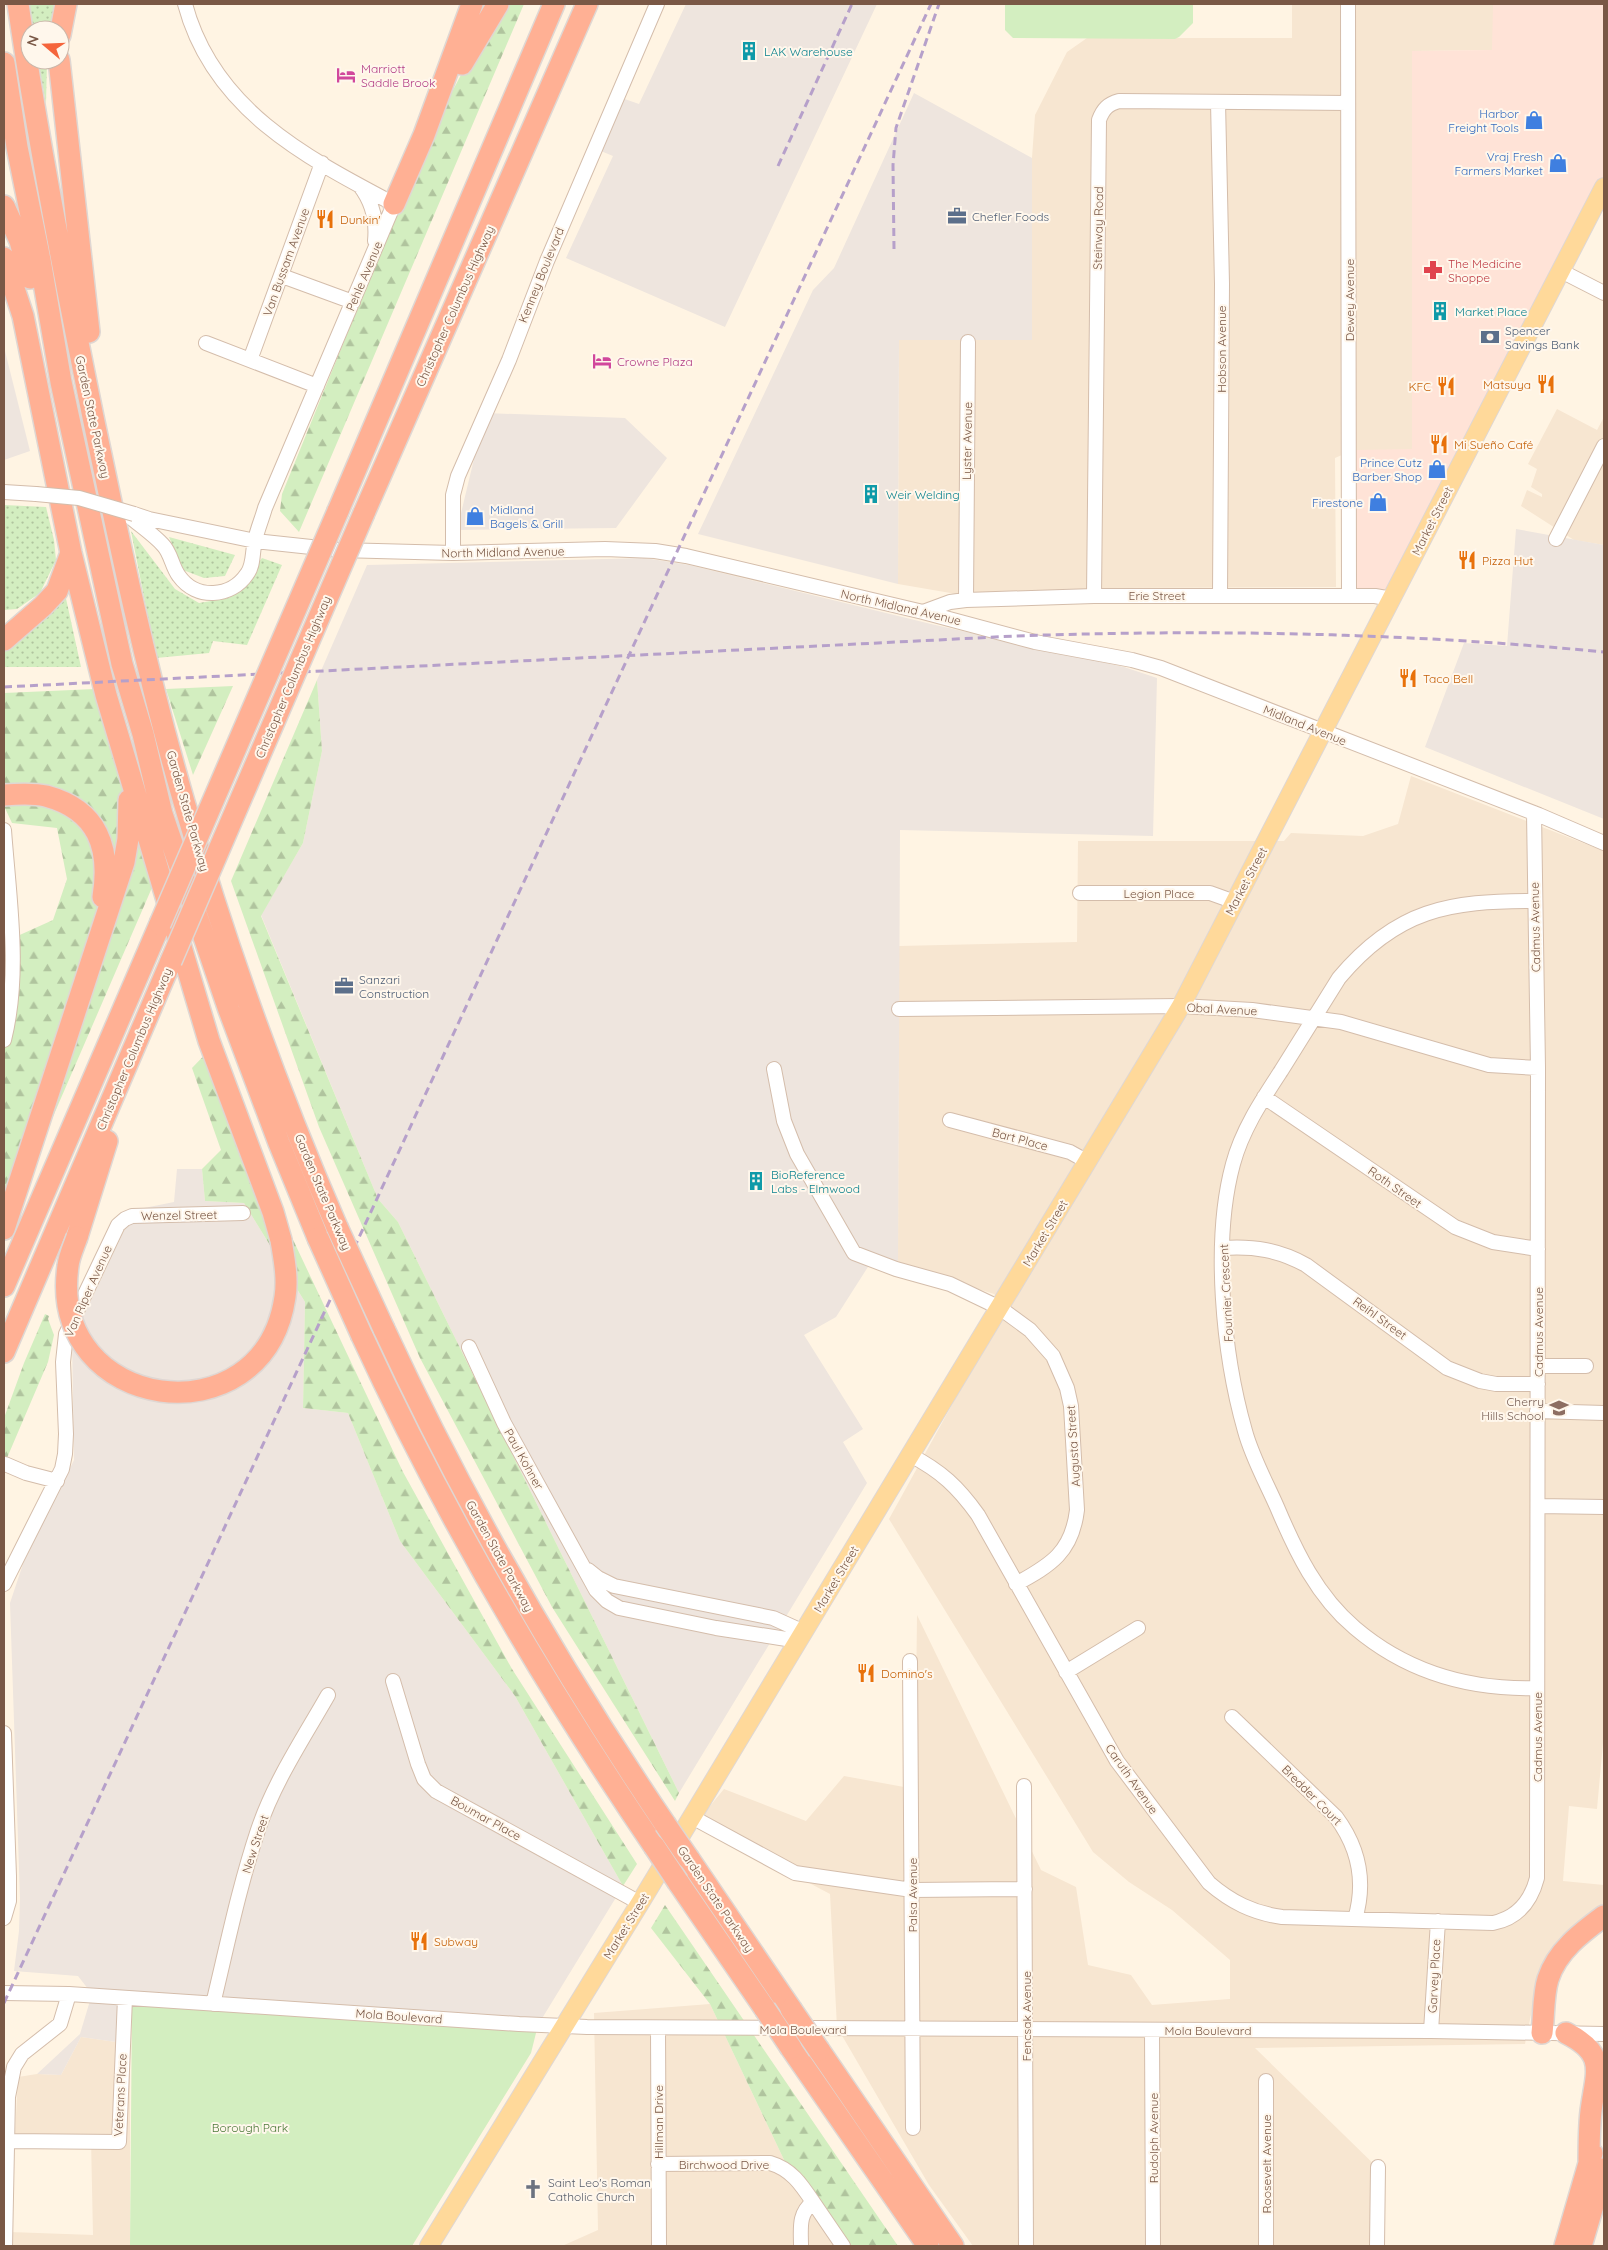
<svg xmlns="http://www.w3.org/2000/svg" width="1608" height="2250" viewBox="0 0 1608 2250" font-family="Quicksand,sans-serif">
<defs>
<pattern id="grass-dots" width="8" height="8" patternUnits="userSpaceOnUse" patternTransform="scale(1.25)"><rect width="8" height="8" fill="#d3eec0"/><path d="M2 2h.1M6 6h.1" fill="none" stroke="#b0c49e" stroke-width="1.8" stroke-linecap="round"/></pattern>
<pattern id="forest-firs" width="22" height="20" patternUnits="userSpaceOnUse" patternTransform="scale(1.25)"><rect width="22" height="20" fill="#d3eec0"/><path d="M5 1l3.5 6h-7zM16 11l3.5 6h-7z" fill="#b0c49e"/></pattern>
</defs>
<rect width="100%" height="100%" fill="#fff4e3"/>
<path fill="#f7e6d1" d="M1292,4H1493V50L1412,51V450H1353L1335,458L1336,587L1107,588L968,596L898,584L899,340H1032V158L1035,115L1067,52L1087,38H1292Z
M1557,409L1597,430L1604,417V545L1574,540L1521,506L1527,490L1542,497V494L1531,487L1537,469L1528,464Z
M1411,776L1604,851V1732L1597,1809L1569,1806L1563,1881L1604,1885V1913L1535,1995L1525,2044L1255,2048L1385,2175L1384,2246H973L929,2185L837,2027L830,1894L696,1823L724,1789L806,1821L844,1776L915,1789L917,1615L1041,1870L1076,1887L1088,1965L1131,1975L1152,2005L1230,1999V1960L1172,1910L1129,1882L1093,1852L889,1519L1007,1305L994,1294L898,1264L899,946L1077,942L1078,841H1284L1291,833L1363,836L1398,824Z
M710,2004L786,2164L842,2246H562L598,2230L594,2013Z
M81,2037L130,2044V2246H4L10,2232L93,2235L91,2139L15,2136L18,2077L37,2074L61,2075Z"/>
<path fill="#ffe3d7" d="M1493,4H1604V177L1389,595L1351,594L1353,450L1412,449V51L1492,50Z"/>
<path fill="#eee5de" d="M686,4H877L725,327L566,258L613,156L596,149L616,96L639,104Z
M914,93L1032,158V340H899L898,584L698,534L813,290L834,268Z
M4,347L30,451L4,460Z
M485,413L625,418L667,458L616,528L457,530Z
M1516,529L1604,545V819L1425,747L1464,643L1507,646Z
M645,558L689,565L931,624L1124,667L1157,678L1153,836L900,830L898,1264L873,1259L836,1317L804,1335L863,1429L843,1442L867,1483L679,1793L398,1222L378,1199L261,915L303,843L322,751L317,680L367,565Z
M177,1169H202L205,1201L244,1203L305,1302L303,1408L348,1413L400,1541L515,1696L623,1886L538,2025L132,2000L130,2044L81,2037L61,2075L37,2074L80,2034L92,1994L78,1976L14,1971L19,1931L20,1898L10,1603L23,1564L74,1460L72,1340L134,1210L174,1202Z"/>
<path fill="url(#grass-dots)" d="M29,4H54L51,30H33Z
M38,60H47L46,104Z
M4,505L46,507L54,540L56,560L40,593L17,609L4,610Z
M131,531L175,589L199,603L229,598L262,558L282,565L247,645L213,641L209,653L156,658Z
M169,537L235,555L225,576L204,578L183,570Z
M65,594L81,667H4V643Z"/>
<path fill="url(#forest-firs)" d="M503,4H524L299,532L280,511L282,494L369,280L444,107L490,20Z
M317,680L322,751L303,843L261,916L378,1199L398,1222L679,1793L675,1801L552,1607L420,1358L319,1127L231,881Z
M233,686L193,775L166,689Z
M95,689L157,876L4,1230V1013L13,938L53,920L67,879L57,828L12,823L4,806V693Z
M217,1042L287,1227L403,1472L512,1669L637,1864L623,1886L515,1696L400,1541L348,1413L303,1408L305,1302L244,1203L205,1201L202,1169L221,1150L192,1068Z
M45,1314L49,1316L48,1319L54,1335L48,1362L4,1465V1418L24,1363Z
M665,1905L898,2246H842L786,2164L710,2004L651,1928Z"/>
<path fill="#d3eec0" d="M1005,4H1193V23L1179,37L1175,39L1013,38L1005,30Z
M132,1999L538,2025L531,2053L412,2246H130Z"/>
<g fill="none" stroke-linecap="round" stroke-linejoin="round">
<g stroke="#d4bdab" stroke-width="16">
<path id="minor" d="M1348,4L1349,596
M1218,102L1222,284L1220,595
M360,186C373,203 377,221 375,241
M1561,271L1604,293
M282,276L353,302
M206,343L317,386
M250,360L322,163
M4,492L36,494
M134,514L149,519L255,541L339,550L453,553L605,549L655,551L686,556L923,612L1035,642L1132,660L1161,668L1539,815L1604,843
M128,515C139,525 153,534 163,545C171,553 172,567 179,576C196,600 231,598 247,574C254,565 252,552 255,541C257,530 262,519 265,508L394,204C305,157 213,109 185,4
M1556,539L1604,446
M453,553V495L458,476L509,360L547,261L657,4
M1094,596L1099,120C1103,109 1108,104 1119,101L1348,103
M966,600L968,342
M923,612L950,602L966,600L1094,596H1375L1392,599
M4,830C9,899 21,972 4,1040
M1080,893H1210L1235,902
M1534,901C1449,901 1397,909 1339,978C1320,1009 1300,1040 1281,1071C1262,1100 1242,1130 1233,1164C1212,1241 1223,1354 1245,1431C1252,1457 1266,1482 1277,1507C1296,1552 1317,1596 1355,1628C1408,1673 1469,1690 1537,1688
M899,1009L1181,1006L1252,1010L1341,1022L1489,1065L1538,1068
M774,1069L784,1121L797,1154L854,1253L896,1269L950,1284L1000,1308L1030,1330L1053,1356L1067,1388L1071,1406L1077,1510C1072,1552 1051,1565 1016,1584
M1264,1097L1455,1227L1493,1242L1538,1249
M950,1120L1070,1152L1088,1162
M1223,1248C1254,1246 1279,1250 1306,1265L1447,1368L1480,1381L1496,1384H1538
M469,1347L504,1423L596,1590L607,1601L619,1608L716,1628L799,1641
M1538,1366H1586
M1537,1411L1604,1413
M910,1455C941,1471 958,1487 978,1515L1117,1761L1209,1883C1231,1902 1253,1913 1282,1917L1493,1923C1518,1918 1531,1901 1537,1878L1538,1068L1534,813
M5,1464L26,1473L57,1481
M1538,1506L1604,1507
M588,1570L598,1578L614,1586L773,1618L804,1632
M4,1584L62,1469L65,1454L66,1434L63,1362L66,1334L118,1225L125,1219L132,1216L243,1213
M910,1661L913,2128
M1066,1672L1138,1628
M393,1681L418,1764L424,1779L436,1791L640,1903
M1232,1717L1336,1817C1359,1848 1366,1882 1355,1919
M4,1733L9,1876V1901L4,1918
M1024,1786L1026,2246
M692,1817L795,1873L912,1890L1025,1889
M4,1993L69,1994L519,2024L587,2027L1431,2031L1604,2034
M213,2004C227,1946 239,1887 258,1830C274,1782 303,1739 328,1695
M658,2029L659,2246
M1152,2030L1153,2246
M1431,2031L1438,1921
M1266,2081V2246
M7,2141L119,2142L125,1998
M658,2164L770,2163C791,2169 801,2184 813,2202C798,2214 801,2228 801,2246
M813,2202L843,2246
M5,2246L8,2097L14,2067L22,2054L60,2024L69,1994
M1377,2246L1378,2167"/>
</g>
<g stroke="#dfd7d3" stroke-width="20">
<path id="major" d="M429,2246L640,1903L1181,1006L1604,187"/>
</g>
<g stroke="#dfd7d3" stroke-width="24">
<path id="highway" d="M18,4C38,142 65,280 93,417C120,546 147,675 184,802C226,946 277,1089 337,1227
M60,35L66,4
M59,60L89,332
M4,63L17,147L40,260L61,382L122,664L143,734L162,814L229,1010L279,1143L318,1238
M462,64L498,4
M394,204L424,135L472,4
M4,206L20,241L30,278
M4,258L23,316L71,553L106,695L209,1041L273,1212L281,1240
M338,511L554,4
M364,513L587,4
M4,640L43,606L57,591L71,553
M4,795C17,794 33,793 46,796C98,810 111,848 103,897
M4,1229L124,862L128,839L129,800
M77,1237L107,1141
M4,1286L160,924
M384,1329C464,1502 559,1667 665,1824
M362,1336C444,1514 544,1684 654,1846
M4,1352L171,961
M689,1859L791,2009
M678,1882L765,2009
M1542,2033C1544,2016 1543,1995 1548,1979C1557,1951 1581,1933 1604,1916
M1566,2033C1608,2054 1596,2072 1591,2111C1589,2129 1589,2148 1589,2166
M791,2048L928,2246
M819,2050L953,2246
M1565,2246L1592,2153
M1581,2246L1604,2169"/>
</g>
<use href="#minor" stroke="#fff" stroke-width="14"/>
<use href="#major" stroke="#ffd99a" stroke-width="18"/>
<use href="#highway" stroke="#ffb094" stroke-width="21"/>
<path stroke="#b6a0ca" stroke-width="3" stroke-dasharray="8 5" stroke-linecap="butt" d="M778,166L852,4
M894,249L893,165L896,128L939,4
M4,687L1016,636C1213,629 1408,633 1604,652
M4,2003L931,4"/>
<g stroke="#d4bdab" stroke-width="16" stroke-linecap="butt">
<path id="minor-bridge" d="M36,494L79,498L134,514"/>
</g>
<g stroke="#dfd7d3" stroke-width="24" stroke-linecap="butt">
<path id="highway-bridge" d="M160,924L338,511
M171,961L364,513
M337,1227L384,1329
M77,1237C74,1246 69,1256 68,1266C47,1412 264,1443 285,1297C288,1278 284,1259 281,1240
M318,1238L362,1336
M665,1824L689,1859
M654,1846L678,1882
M765,2009L791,2048
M791,2009L819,2050"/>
</g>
<use href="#minor-bridge" stroke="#fff" stroke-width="14"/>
<use href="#highway-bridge" stroke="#ffb094" stroke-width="21"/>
</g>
<defs>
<g id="building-bare" transform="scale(1.5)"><path d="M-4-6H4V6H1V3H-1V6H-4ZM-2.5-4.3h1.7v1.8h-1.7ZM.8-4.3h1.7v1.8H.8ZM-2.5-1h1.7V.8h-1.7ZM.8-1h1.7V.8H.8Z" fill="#0f9aa8" stroke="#fff7ec" stroke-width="2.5" paint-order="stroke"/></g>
<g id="hotel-bare" transform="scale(1.5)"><path d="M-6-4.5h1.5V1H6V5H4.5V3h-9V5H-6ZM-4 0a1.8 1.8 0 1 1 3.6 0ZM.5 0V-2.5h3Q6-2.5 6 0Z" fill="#d1479c" stroke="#fff7ec" stroke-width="2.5" paint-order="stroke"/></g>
<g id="shop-bare" transform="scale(1.5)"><path d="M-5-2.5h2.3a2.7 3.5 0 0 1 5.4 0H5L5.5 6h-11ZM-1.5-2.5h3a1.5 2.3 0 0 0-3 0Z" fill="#3f7fe0" stroke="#fff7ec" stroke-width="2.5" paint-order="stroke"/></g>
<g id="office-bare" transform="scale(1.5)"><path d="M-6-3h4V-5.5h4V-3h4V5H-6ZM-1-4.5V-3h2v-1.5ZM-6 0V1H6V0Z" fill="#5c6f8a" stroke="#fff7ec" stroke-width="2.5" paint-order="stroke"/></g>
<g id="restaurant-bare" transform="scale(1.5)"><path d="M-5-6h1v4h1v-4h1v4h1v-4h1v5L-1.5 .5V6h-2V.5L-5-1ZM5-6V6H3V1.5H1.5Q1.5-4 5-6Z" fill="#e8710a" stroke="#fff7ec" stroke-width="2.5" paint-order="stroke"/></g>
<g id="pharmacy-bare" transform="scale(1.5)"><path d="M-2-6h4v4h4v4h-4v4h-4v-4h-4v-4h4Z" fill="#e0444e" stroke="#fff7ec" stroke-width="2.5" paint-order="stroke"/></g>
<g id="bank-bare" transform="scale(1.5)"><path d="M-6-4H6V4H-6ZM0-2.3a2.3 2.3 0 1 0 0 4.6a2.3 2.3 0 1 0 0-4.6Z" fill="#5c6f8a" stroke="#fff7ec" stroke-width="2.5" paint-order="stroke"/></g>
<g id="school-bare" transform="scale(1.5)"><path d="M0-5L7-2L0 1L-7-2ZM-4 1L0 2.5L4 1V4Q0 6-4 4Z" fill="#8d6e63" stroke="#fff7ec" stroke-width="2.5" paint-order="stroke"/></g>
<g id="church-bare" transform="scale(1.5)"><path d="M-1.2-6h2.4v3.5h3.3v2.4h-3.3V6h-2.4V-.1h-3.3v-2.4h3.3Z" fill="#6b7280" stroke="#fff7ec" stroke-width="2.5" paint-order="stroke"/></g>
</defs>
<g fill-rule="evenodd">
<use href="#building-bare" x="749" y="51"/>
<use href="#hotel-bare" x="346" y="75"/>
<use href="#shop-bare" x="1534" y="120"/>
<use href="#shop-bare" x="1558" y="163"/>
<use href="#office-bare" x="957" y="216"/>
<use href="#restaurant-bare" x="325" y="219"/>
<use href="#pharmacy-bare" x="1433" y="270"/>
<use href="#building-bare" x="1440" y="311"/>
<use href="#bank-bare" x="1490" y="337"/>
<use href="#hotel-bare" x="602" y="361"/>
<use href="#restaurant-bare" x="1546" y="384"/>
<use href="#restaurant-bare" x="1446" y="386"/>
<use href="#restaurant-bare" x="1439" y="444"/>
<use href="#shop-bare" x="1437" y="469"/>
<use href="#building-bare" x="871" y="494"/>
<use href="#shop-bare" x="1378" y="502"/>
<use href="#shop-bare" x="475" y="516"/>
<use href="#restaurant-bare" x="1467" y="560"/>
<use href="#restaurant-bare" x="1408" y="678"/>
<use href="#office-bare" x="344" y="986"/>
<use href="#building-bare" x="756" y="1181"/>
<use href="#school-bare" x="1559" y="1408"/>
<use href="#restaurant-bare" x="866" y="1673"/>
<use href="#restaurant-bare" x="419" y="1941"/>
<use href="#church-bare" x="533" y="2189"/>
</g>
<g text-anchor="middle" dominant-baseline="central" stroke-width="4" stroke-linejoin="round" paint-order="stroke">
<g font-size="12" fill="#0d838f" stroke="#fff7ec" text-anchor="start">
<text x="764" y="51">LAK Warehouse</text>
<text x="1455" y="311">Market Place</text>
<text x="886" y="494">Weir Welding</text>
<text x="771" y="1174">BioReference<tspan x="771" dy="14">Labs - Elmwood</tspan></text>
</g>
<g font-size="12" fill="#b23c85" stroke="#fff7ec" text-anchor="start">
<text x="361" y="68">Marriott<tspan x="361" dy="14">Saddle Brook</tspan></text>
<text x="617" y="361">Crowne Plaza</text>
</g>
<g font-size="12" fill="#366cbe" stroke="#fff7ec" text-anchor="end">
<text x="1519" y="113">Harbor<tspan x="1519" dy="14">Freight Tools</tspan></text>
<text x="1543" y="156">Vraj Fresh<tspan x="1543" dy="14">Farmers Market</tspan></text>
<text x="1422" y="462">Prince Cutz<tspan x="1422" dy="14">Barber Shop</tspan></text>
<text x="1363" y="502">Firestone</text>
<text x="490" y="509" text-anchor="start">Midland<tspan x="490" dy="14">Bagels &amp; Grill</tspan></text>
</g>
<g font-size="12" fill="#4e5e75" stroke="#fff7ec" text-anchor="start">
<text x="972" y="216">Chefler Foods</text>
<text x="1505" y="330">Spencer<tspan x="1505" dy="14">Savings Bank</tspan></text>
<text x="359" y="979">Sanzari<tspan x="359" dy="14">Construction</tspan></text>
</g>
<g font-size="12" fill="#c56008" stroke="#fff7ec" text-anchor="start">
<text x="340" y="219">Dunkin'</text>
<text x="1531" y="384" text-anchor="end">Matsuya</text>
<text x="1431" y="386" text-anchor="end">KFC</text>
<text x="1454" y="444">Mi Sueño Café</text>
<text x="1482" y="560">Pizza Hut</text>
<text x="1423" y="678">Taco Bell</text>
<text x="881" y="1673">Domino's</text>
<text x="434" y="1941">Subway</text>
</g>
<g font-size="12" fill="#7a5846" stroke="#fff7ec">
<text transform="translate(1098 228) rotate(-89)">Steinway Road</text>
<text transform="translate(286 262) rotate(-70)">Van Bussam Avenue</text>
<text transform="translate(541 275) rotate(-68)">Kenney Boulevard</text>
<text transform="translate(364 276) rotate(-67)">Pehle Avenue</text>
<text transform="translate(1349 300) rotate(-90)">Dewey Avenue</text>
<text transform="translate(455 306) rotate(-66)">Christopher Columbus Highway</text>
<text transform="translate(1221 349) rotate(-90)">Hobson Avenue</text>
<text transform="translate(93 417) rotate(78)">Garden State Parkway</text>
<text transform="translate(967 441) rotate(-89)">Lyster Avenue</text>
<text transform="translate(1432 521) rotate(-63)">Market Street</text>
<text transform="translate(503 552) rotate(-1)">North Midland Avenue</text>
<text x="1157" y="595">Erie Street</text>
<text transform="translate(901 607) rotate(13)">North Midland Avenue</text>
<text transform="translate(293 677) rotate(-67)">Christopher Columbus Highway</text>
<text transform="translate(1305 725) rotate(22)">Midland Avenue</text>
<text transform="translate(188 811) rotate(74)">Garden State Parkway</text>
<text transform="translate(1246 881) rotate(-62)">Market Street</text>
<text x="1159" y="893">Legion Place</text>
<text transform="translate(1535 927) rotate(-91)">Cadmus Avenue</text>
<text transform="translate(1222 1009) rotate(3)">Obal Avenue</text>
<text transform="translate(134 1049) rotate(-67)">Christopher Columbus Highway</text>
<text transform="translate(1020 1139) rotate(15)">Bart Place</text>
<text transform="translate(1395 1187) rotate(35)">Roth Street</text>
<text transform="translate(323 1192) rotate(67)">Garden State Parkway</text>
<text transform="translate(179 1215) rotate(-1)">Wenzel Street</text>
<text transform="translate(1045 1233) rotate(-59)">Market Street</text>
<text transform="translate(88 1291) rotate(-66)">Van Riper Avenue</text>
<text transform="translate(1226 1293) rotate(-93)">Fournier Crescent</text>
<text transform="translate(1380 1318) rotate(36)">Reihl Street</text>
<text transform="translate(1538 1332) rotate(-90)">Cadmus Avenue</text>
<text transform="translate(1073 1446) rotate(-94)">Augusta Street</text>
<text transform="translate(524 1459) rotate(61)">Paul Kohner</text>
<text transform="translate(500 1556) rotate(61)">Garden State Parkway</text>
<text transform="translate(836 1579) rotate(-59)">Market Street</text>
<text transform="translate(1537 1737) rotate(-90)">Cadmus Avenue</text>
<text transform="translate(1132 1779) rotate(55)">Caruth Avenue</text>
<text transform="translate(1312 1795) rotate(45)">Bredder Court</text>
<text transform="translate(486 1818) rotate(29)">Boumar Place</text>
<text transform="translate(255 1844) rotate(-72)">New Street</text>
<text transform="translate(912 1895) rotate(-90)">Palsa Avenue</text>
<text transform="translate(716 1899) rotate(56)">Garden State Parkway</text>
<text transform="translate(626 1926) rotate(-58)">Market Street</text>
<text transform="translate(1434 1976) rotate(-87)">Garvey Place</text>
<text transform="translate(399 2016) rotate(4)">Mola Boulevard</text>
<text transform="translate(1026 2016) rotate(-90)">Fencsak Avenue</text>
<text x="803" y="2029">Mola Boulevard</text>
<text x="1208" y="2030">Mola Boulevard</text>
<text transform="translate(120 2095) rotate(-87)">Veterans Place</text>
<text transform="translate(658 2122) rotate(-90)">Hillman Drive</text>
<text transform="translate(1153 2138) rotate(-90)">Rudolph Avenue</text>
<text x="724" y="2164">Birchwood Drive</text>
<text transform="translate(1266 2164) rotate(-90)">Roosevelt Avenue</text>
</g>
<g font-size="12" fill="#be3a42" stroke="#fff7ec" text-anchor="start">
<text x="1448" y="263">The Medicine<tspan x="1448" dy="14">Shoppe</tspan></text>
</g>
<g font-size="12" fill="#785e54" stroke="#fff7ec" text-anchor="end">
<text x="1544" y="1401">Cherry<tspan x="1544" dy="14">Hills School</tspan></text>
</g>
<g font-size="12" fill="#4d7a3a" stroke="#fff7ec">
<text x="250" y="2127">Borough Park</text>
</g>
<g font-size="12" fill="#5b616d" stroke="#fff7ec" text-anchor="start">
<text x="548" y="2182">Saint Leo's Roman<tspan x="548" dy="14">Catholic Church</tspan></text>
</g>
</g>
<rect width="1608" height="2250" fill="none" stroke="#7a5846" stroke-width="10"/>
<g transform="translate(45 45) rotate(289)"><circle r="24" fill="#fff7ec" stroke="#cab7aa"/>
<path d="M0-4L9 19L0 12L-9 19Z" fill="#f5653c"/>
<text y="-8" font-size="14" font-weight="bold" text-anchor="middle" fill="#7a5846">N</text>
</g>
</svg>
